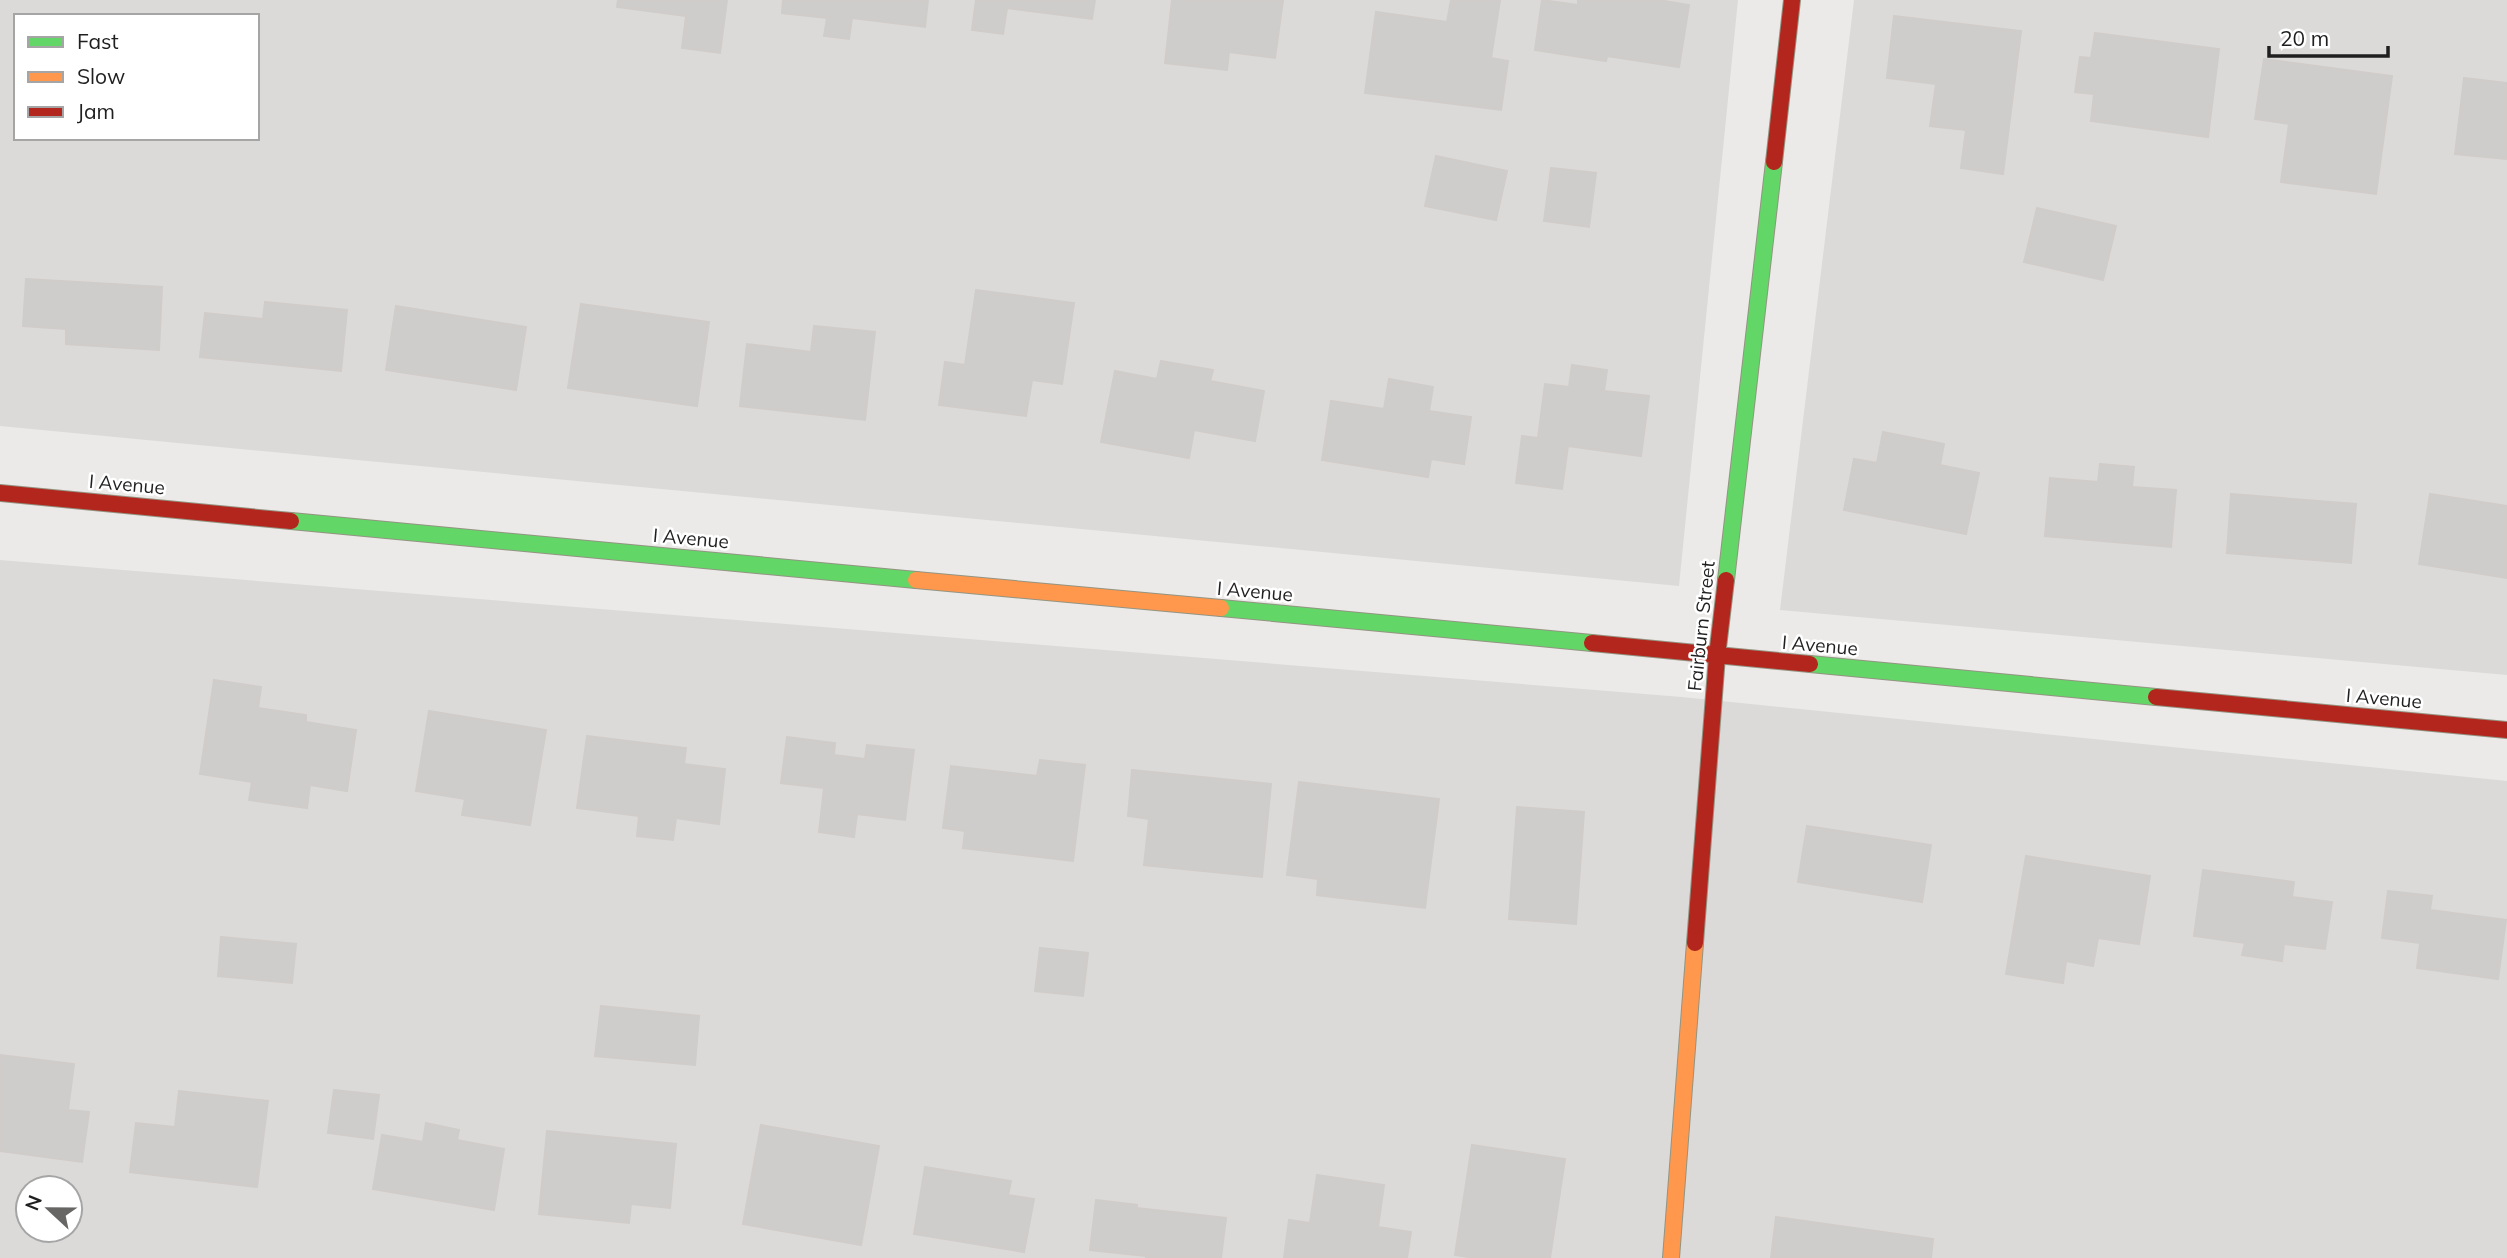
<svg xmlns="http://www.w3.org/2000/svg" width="2507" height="1258" viewBox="0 0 2507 1258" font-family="Mulish,sans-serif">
<rect width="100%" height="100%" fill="#eceae8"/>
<path fill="#dcdad9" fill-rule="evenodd" d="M0,0H1738L1679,586L0,426ZM16,16H257V138H16Z
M1854,0H2507V675L1780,610Z
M0,560L1682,697L2507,781V1258H0ZM28,1188H70V1230H28Z"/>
<path fill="#cfcdcb" stroke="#cfccca" stroke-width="2" d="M618,0H727L720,53L682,48L686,16L617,7Z
M783,0H928L925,27L852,18L849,39L824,36L827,18L782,13Z
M976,0H1095L1092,19L1007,8L1003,34L972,30Z
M1172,0H1283L1275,58L1229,52L1227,70L1165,63Z
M1451,0H1500L1491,58L1508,61L1501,110L1365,93L1376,12L1447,22Z
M1542,0L1578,5V0H1658L1689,5L1679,67L1607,56L1606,61L1535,50Z
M1894,16L2021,31L2003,174L1961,168L1966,130L1930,126L1936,84L1887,78Z
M2095,33L2219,49L2208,137L2091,121L2094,94L2075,92L2080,57L2091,58Z
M2264,59L2392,76L2376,194L2281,182L2289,124L2255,119Z
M2464,78L2507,83V159L2455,154Z
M1436,156L1507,171L1496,220L1425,206Z
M1551,168L1596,173L1589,227L1544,221Z
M2037,208L2116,226L2103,280L2024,262Z
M26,279L162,287L159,350L66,344V329L23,326Z
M976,290L1074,303L1062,384L1032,380L1026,416L939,405L945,362L965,365Z
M265,302L347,310L341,371L200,357L205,313L263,319Z
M581,304L709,322L697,406L568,388Z
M396,306L526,327L516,390L386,370Z
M814,326L875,332L865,420L740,406L747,344L811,352Z
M1161,361L1213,370L1210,381L1264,391L1255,441L1194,430L1189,458L1101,442L1115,371L1157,379Z
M1572,365L1607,370L1604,391L1649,396L1641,456L1568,446L1562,489L1516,483L1522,436L1538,438L1545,384L1569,387Z
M1389,379L1433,387L1429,411L1471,417L1464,464L1431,459L1428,477L1322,460L1331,401L1384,409Z
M1883,432L1944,444L1940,465L1979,473L1966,534L1844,510L1854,459L1877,463Z
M2100,464L2134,467L2132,487L2176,490L2171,547L2045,536L2050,478L2098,482Z
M2231,494L2356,504L2351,563L2227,553Z
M2430,494L2507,506V578L2419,564Z
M214,680L261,687L258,708L306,715V722L356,730L347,791L310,785L307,808L249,800L252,782L200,774Z
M429,711L546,730L530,825L462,815L465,799L416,791Z
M587,736L686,748L684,764L725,769L719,824L676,818L673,840L637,836L639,816L577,808Z
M787,737L835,743L834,755L865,759L867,745L914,750L905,820L857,814L854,837L819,832L824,788L781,783Z
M1040,760L1085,765L1073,861L963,848L965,831L943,828L951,766L1037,776Z
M1132,770L1271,784L1262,877L1144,865L1149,819L1128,816Z
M1299,782L1439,799L1425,908L1317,895L1318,879L1287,875Z
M1517,807L1584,812L1576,924L1509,919Z
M1807,826L1931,845L1922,902L1798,882Z
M2026,856L2150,876L2139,944L2098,938L2093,966L2066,961L2063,983L2006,974Z
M2203,870L2294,882L2292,897L2332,902L2325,949L2284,944L2282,961L2242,955L2245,943L2194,936Z
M2388,891L2432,896L2430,910L2506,920L2498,979L2417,968L2420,943L2382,938Z
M221,937L296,944L292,983L218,976Z
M1040,948L1088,953L1083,996L1035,991Z
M601,1006L699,1016L695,1065L595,1056Z
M0,1055L74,1064L68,1110L89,1112L82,1162L0,1151Z
M334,1090L379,1095L373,1139L328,1133Z
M179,1091L268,1101L257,1187L130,1172L136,1123L175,1127Z
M426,1123L459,1130L457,1140L504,1149L494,1210L373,1189L382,1135L423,1142Z
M761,1125L879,1146L861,1245L743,1224Z
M547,1131L676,1144L670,1208L631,1204L629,1223L539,1214Z
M1472,1145L1565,1159L1550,1258H1475L1455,1255Z
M925,1167L1011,1181L1008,1195L1034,1199L1024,1252L914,1234Z
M1317,1175L1384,1185L1378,1227L1411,1232L1407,1258H1284L1289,1220L1310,1223Z
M1096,1200L1137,1205V1208L1226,1218L1221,1258H1146V1256L1090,1250Z
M1776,1217L1933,1239L1931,1258H1771Z"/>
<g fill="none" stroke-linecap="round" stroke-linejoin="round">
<g stroke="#939482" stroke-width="18">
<path id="fast" d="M291,521L916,580
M1726,580L1774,162
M1221,608L1592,643
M1810,664L2156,697"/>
</g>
<g stroke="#939482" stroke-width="18">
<path id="slow" d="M916,580L1221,608
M1671,1258L1695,943"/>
</g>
<g stroke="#939482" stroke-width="18">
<path id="jam" d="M1774,162L1792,0
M0,493L291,521
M1592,643L1810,664
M2156,697L2507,730
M1695,943L1717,656L1726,580"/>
</g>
<use href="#fast" stroke="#63d668" stroke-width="16"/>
<use href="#slow" stroke="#ff974d" stroke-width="16"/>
<use href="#jam" stroke="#b3261e" stroke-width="16"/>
</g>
<g text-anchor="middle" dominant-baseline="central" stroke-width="5" stroke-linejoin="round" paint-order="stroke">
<g font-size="19" fill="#1f1f1f" stroke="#fff">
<text transform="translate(127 484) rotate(5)">I Avenue</text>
<text transform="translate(691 538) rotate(5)">I Avenue</text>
<text transform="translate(1255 591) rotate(5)">I Avenue</text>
<text transform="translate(1701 626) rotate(-84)">Fairburn Street</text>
<text transform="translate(1820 645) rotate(5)">I Avenue</text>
<text transform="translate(2384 698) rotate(5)">I Avenue</text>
</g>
</g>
<rect x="14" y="14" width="245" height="126" fill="#ffffff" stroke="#a5a5a5" stroke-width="2"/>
<rect x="28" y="37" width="35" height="10" fill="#63d668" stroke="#a5a5a5" stroke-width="2"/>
<text x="77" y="49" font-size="21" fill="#1f1f1f">Fast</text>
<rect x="28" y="72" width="35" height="10" fill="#ff974d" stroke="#a5a5a5" stroke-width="2"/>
<text x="77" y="84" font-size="21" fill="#1f1f1f">Slow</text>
<rect x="28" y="107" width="35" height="10" fill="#b3261e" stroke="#a5a5a5" stroke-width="2"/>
<text x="77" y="119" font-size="21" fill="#1f1f1f">Jam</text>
<g transform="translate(49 1209) rotate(292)"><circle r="33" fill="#ffffff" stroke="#a5a5a5" stroke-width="2"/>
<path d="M0-5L12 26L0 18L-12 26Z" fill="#676665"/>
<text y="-10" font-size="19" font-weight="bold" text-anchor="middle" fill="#1f1f1f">N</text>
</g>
<path d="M2269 46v10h119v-10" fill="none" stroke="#1f1f1f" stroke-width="3.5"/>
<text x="2280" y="46" font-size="21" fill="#1f1f1f" stroke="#ffffff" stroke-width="5" paint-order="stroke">20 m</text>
</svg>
